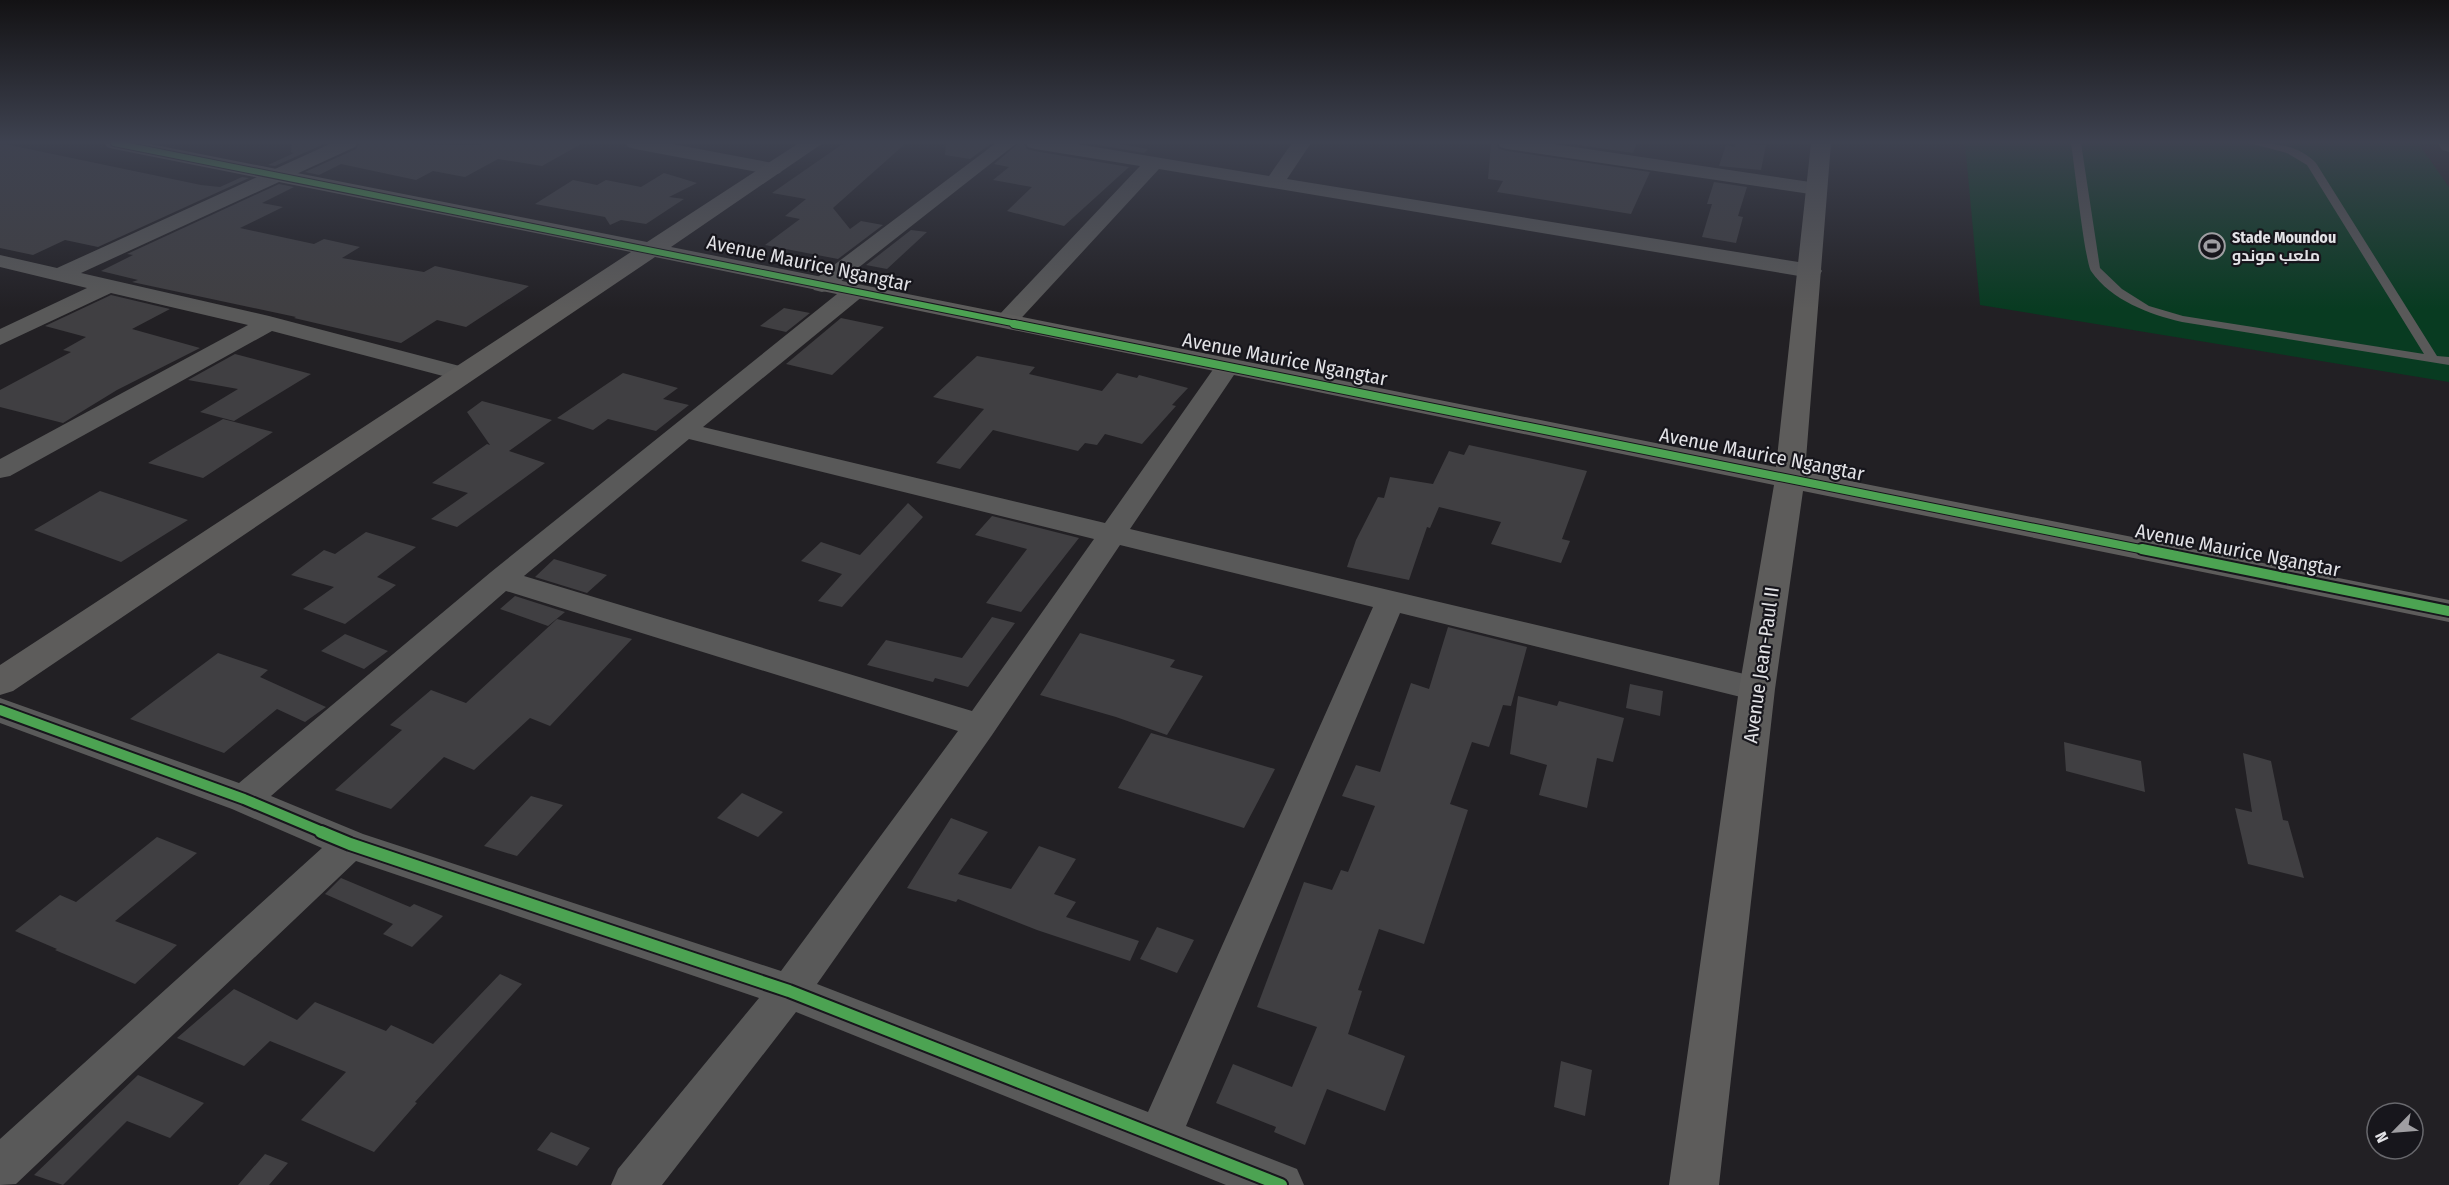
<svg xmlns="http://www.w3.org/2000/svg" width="2449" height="1185" viewBox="0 0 2449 1185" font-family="'Fira Sans Condensed',Cairo,sans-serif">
<rect width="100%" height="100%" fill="#222024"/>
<path fill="#083b21" d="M1965,143H2418L2449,187V382L1980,305Z"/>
<path fill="#403f42" d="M0,143L201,185L220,187L242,177L249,178L98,247L65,240L33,255L0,248Z
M292,143H326L275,166L268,165L294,153L291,152Z
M359,143L481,145V143H583L542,166L498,159L465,177L433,171L416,180L341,164L319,175L305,172L356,149Z
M844,143H906L833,208L850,229L861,221L883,225L838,259L765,245L800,219L785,216L806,199L772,193Z
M946,143H992L970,159L945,155Z
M1019,143H1024L1027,149L1034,151L1129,167L1064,226L1007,211L1032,187L993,180L1009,167L994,164Z
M1087,143H1114L1148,149L1144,153Z
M1491,143H1496L1499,149L1507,151L1650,172L1631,214L1497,192L1503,181L1488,179Z
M1565,143H1637L1633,153Z
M1736,143L1766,145L1761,170L1719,166L1726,145L1735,147Z
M664,173L697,183L669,197L684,199L646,224L621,220L610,225L605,217L535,204L573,180L597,185L606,180L641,187Z
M1714,182L1747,187L1738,216L1743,217L1736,243L1702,237L1712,204H1707Z
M279,184L294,187L262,203L283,207L240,228L314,244L324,239L360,247L342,258L424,272L435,266L529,286L466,327L437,320L401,343L294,318L296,317L132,282L138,280L101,271L133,255L127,254Z
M911,230L927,232L887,269L866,265Z
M111,295L170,309L132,329L200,348L117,390L63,423L0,407V390L71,352L63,350L86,337L45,326Z
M784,308L810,313L786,332L760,326Z
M841,318L884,327L832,375L786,364Z
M235,354L311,374L234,421L200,412L238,389L188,380Z
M977,356L1035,367L1029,374L1102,391L1117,373L1137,378L1139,375L1188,388L1172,405L1176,406L1142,444L1105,434L1097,445L1085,443L1078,451L993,430L960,469L936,463L984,409L933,397Z
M623,373L678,388L663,399L689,405L656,431L608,419L593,430L557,418Z
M482,401L552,420L509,451L545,463L457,527L431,519L468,493L432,483L487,444L490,445L467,412Z
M223,419L273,432L203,478L148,463Z
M1469,445L1587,471L1562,539L1570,541L1561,563L1491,544L1501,522L1439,507L1430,528L1427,527L1409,580L1347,567L1356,540L1378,497L1384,498L1390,477L1433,484L1449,451L1464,455Z
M100,491L188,520L121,562L34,530Z
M908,503L923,517L842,607L818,601L842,574L801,561L821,542L860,555Z
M992,516L1079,538L1021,612L986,603L1027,549L975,535Z
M366,532L416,547L377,577L396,585L345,624L303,609L334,587L291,575L324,550L335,554Z
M554,559L607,575L587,593L535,577Z
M515,596L565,612L548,626L500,609Z
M992,617L1015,623L968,687L935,678L933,682L867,665L886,640L962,658Z
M557,619L632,639L550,726L530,718L474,770L444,757L391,809L335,790L402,730L390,725L431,690L466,703Z
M1448,627L1527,647L1511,706L1503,705L1489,747L1472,742L1450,804L1468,810L1424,944L1379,929L1358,990L1362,991L1348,1034L1405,1056L1385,1111L1327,1089L1305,1145L1274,1132L1276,1127L1216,1103L1233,1064L1292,1087L1317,1027L1257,1007L1304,882L1332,890L1341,870L1348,872L1375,806L1342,796L1356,765L1380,772L1411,683L1429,689Z
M1080,633L1175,660L1170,667L1203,676L1167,735L1116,717L1040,695Z
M345,634L388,651L364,669L321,651Z
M218,653L268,670L260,677L326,707L305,722L277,709L224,753L130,719Z
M1630,684L1663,691L1660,716L1626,708Z
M1518,696L1557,706L1559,701L1624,718L1613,762L1597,758L1587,808L1539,795L1547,765L1510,754Z
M1151,733L1275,769L1244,828L1118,788Z
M2064,742L2141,761L2145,792L2066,771Z
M2243,753L2271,761L2283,820L2288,821L2304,878L2248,864L2235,808L2252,812Z
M742,793L783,812L758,837L717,818Z
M531,796L563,805L517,856L484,846Z
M951,818L988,832L958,874L1011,889L1039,846L1076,859L1054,894L1076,902L1066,917L1139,941L1130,961L1037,930L958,899L956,902L907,888Z
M157,837L197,853L115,921L177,945L135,984L55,950L57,949L15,931L60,895L76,902Z
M341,878L410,907L414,904L443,916L412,947L383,934L393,924L325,894Z
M1157,927L1194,940L1177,973L1140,959Z
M500,974L522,984L415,1102L417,1103L374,1152L301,1120L346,1072L270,1041L244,1066L177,1038L234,989L297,1020L315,1002L386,1031L391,1025L433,1044Z
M1561,1061L1592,1070L1585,1116L1554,1107Z
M138,1075L204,1103L170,1138L127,1121L63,1185L34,1175Z
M551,1132L590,1148L577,1166L537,1150Z
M265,1154L288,1163L269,1185H238Z"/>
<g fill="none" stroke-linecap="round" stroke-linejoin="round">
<path fill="#595959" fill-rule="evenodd" d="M2071,143H2081L2100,268L2122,289L2149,306L2183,316L2424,354L2307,165L2287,153L2249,143C2273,143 2298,144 2316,163L2437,356L2449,357V365L2182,322C2149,314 2112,301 2091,271C2085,262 2074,162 2071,143Z"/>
<path fill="#595959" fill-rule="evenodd" d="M332,143H357L355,147L81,273L269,316L471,369L474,374L471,379L462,381L272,331L10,476L0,478V459L248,325L111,293L0,345V329L87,288L0,267V255L57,268Z
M626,143H667L773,163L780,165L783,169L780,173L773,175L635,149L628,147Z
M996,143H1017L830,290L822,292L814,290L811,285L814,280Z
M1026,143H1071L1269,176L1292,143H1311L1287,179L1811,264L1819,266L1822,271L1819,276L1811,278L1159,169L1014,326L1006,328L998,326L994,321L998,316L1140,166L1035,149L1028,147Z
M1498,143H1547L1817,183L1824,185L1827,189L1824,193L1817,195L1507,149L1500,147Z
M2438,143H2449V152L2442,150Z
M855,284L863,286L866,291L863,296L703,427L1105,523L1219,361L1228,359L1237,361L1240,366L1130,529L1757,677L1768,681L1773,689L1768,697L1757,701L1400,613L1186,1126L1297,1169L1304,1185H1226L796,1012L662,1185H611L618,1169L759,998L356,861L16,1184L0,1185V1139L322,848L232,809L0,723V698L239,783L491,572L847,286ZM689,439L1094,539L972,711L524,576ZM1120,545L1373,607L1148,1112L817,984L992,735ZM506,591L958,731L781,971L363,834L271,796Z"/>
<path fill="#5d5c5b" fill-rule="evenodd" d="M104,143H145L647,242L799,143H823L671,247L1776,467L1811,143H1831L1805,472L2449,600V622L1803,491L1775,689L1719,1185H1669L1739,689L1774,485L655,257L13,691L0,695V665L631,252L114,149L107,147Z"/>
<g stroke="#17161c" stroke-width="8">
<path id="cycleway-far3" d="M114,143L1022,325"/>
</g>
<g stroke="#17161c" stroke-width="10">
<path id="cycleway-far2" d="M1014,324L2150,551"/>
</g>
<g stroke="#17161c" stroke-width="14">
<path id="cycleway-far1" d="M2142,549L2449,611
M0,710L244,799L325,833"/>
</g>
<g stroke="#17161c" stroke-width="16">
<path id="cycleway" d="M321,832L350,844L789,991L1281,1185"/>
</g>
<use href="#cycleway-far3" stroke="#4ca352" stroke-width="6"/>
<use href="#cycleway-far2" stroke="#4ca352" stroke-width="8"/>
<use href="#cycleway-far1" stroke="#4ca352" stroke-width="10"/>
<use href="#cycleway" stroke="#4ca352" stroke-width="12"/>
</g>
<linearGradient id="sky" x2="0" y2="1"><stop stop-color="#131214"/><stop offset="0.46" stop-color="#3e4250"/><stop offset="1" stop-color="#3e4250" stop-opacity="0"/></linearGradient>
<rect width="2449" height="309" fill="url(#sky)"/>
<defs>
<g id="stadium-ring" transform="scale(1.35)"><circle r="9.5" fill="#17161c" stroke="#9f9ea2" stroke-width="1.5"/><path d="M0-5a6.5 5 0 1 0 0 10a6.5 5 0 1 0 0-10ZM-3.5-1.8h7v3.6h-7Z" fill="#9f9ea2"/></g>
</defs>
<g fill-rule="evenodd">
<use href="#stadium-ring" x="2212" y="246"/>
</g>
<g text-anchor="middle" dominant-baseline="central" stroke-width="4.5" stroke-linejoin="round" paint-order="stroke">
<g font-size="16" font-weight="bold" fill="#e2e2e6" stroke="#17161c" text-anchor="start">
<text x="2232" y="237">Stade Moundou<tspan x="2232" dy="18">ملعب موندو</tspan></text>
</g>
<g font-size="20" fill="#e2e2e6" stroke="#17161c">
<text transform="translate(809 263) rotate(12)">Avenue Maurice Ngangtar</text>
<text transform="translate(1285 359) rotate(11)">Avenue Maurice Ngangtar</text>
<text transform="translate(1762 454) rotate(11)">Avenue Maurice Ngangtar</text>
<text transform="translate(2238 550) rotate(11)">Avenue Maurice Ngangtar</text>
<text transform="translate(1761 665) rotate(-82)">Avenue Jean-Paul II</text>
</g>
</g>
<g transform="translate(2395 1131) rotate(245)"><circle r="28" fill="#17161c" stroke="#68686d" stroke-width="1.5"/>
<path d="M0-4.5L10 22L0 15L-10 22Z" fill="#9f9ea2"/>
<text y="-9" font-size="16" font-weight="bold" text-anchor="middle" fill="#e2e2e6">N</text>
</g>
</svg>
